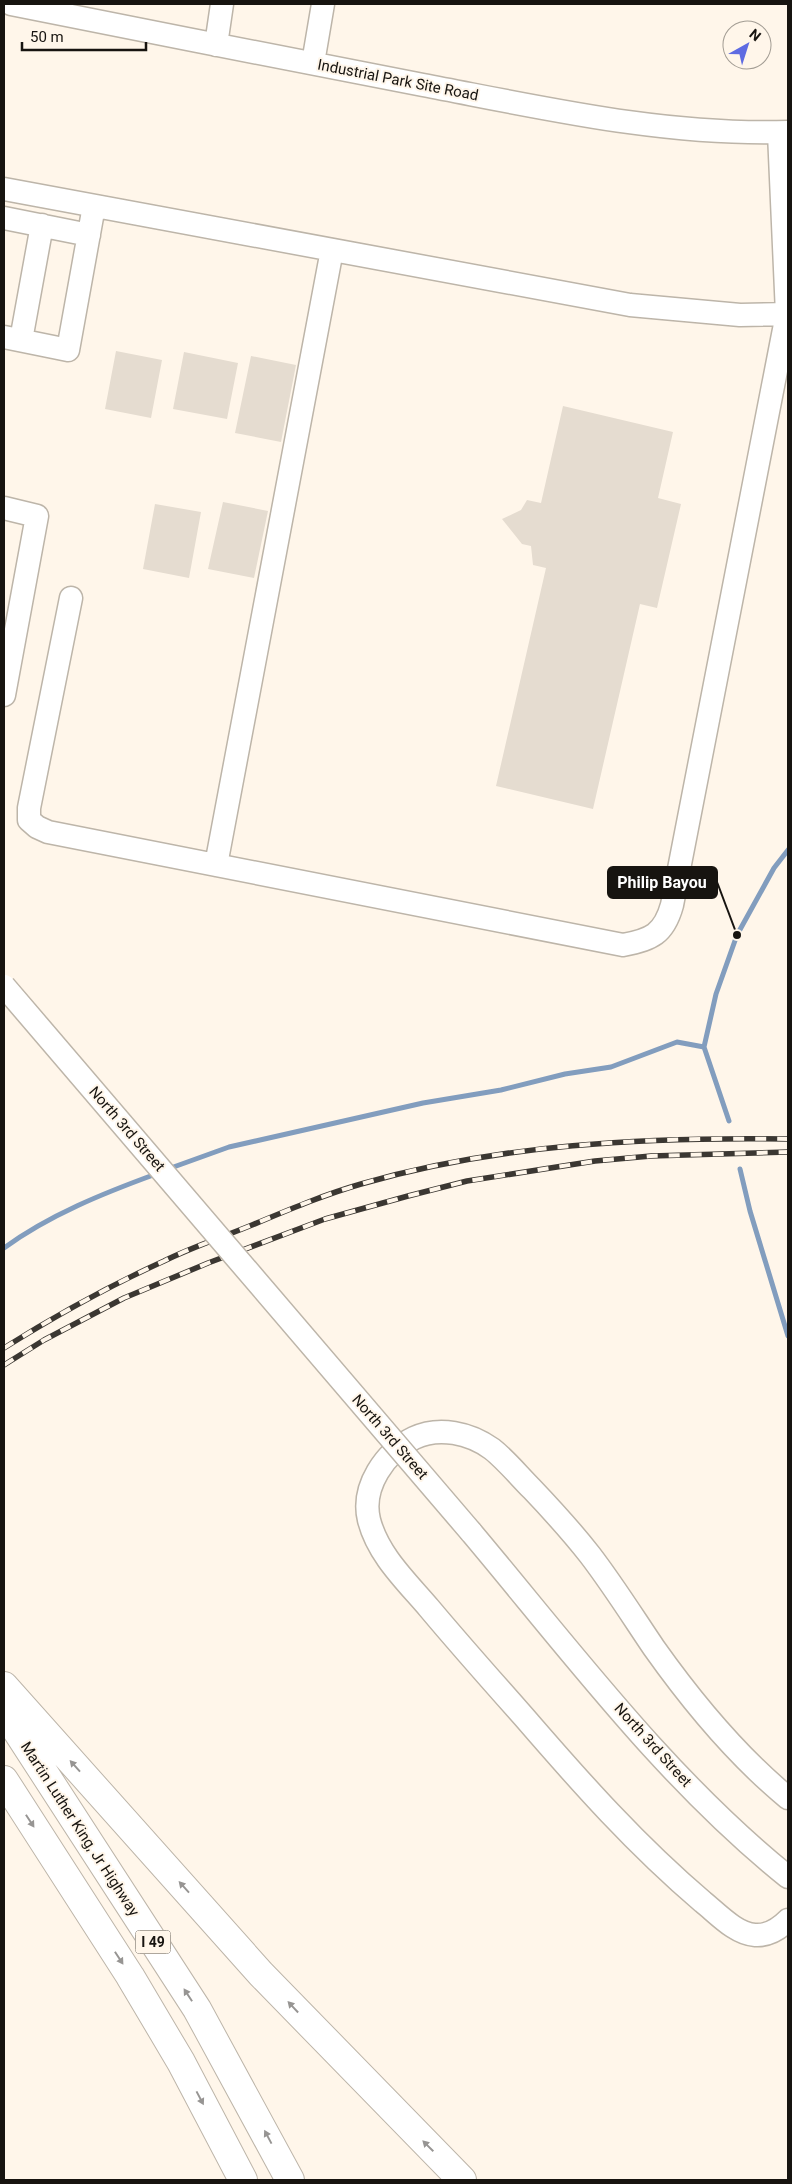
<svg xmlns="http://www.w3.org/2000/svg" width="792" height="2184" viewBox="0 0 792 2184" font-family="Roboto,sans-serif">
<rect width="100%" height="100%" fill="#fff6ea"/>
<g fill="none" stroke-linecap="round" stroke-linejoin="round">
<path stroke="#829dbe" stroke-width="5" d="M729,1121L704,1047L716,994L737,935L774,868L788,850
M168,1169L229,1147L423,1103L501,1090L565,1074L611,1067L677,1042L704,1047
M740,1169L750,1211L788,1336
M4,1248C49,1215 104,1193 156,1174"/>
</g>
<path fill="#e5dcd0" d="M116,351L162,360L151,418L105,409Z
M184,352L238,363L227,419L173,409Z
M251,356L296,365L281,442L235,433Z
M563,406L673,432L658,498L681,504L657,608L640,604L593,809L496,786L546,568L533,565L531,546L522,544L502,519L521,510L527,500L541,503Z
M223,502L268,511L254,578L208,569Z
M155,504L201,512L189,578L143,569Z"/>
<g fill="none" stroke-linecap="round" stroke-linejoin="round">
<g stroke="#bdb5a9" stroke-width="25">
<path id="minor" d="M11,4C148,32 286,58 423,85C544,108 665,136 788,132
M216,45L222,4
M313,63L323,4
M4,189L630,305L740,315L788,314
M4,218L89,235
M4,337L68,350L94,206
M21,340L42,225
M4,508L37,516L4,695
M71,598L29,808V820L37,827L48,832L623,945C651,940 664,934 672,905L787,314L779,133
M216,865L332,250
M471,1532C571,1651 666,1779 788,1877
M788,1798C737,1756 693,1703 654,1648C633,1617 613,1585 590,1555C572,1532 552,1510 532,1489C519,1476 506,1460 492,1449C470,1433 439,1426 414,1438C385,1452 361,1487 369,1520C378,1555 406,1581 429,1608C460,1645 492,1681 524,1717C581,1783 636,1845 703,1902C718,1914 736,1934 755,1935C769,1936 779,1929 788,1920"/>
</g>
<g stroke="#bdb5a9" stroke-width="30">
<path id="highway" d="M4,1686L261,1974L462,2180
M4,1711L197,2009L290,2180
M4,1780L130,1976L181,2062L243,2180"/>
</g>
<use href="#minor" stroke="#fff" stroke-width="22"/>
<use href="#highway" stroke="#fff" stroke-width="28"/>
<g stroke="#3b3732" stroke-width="5.5">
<path id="rail" d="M4,1348C55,1316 109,1286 164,1261C192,1247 223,1237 252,1225C288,1210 323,1195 361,1184C499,1144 645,1137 788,1139
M4,1365L44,1340L124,1298L208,1263L325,1219L408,1196L467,1181L595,1161L651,1156L788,1152"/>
</g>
<use href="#rail" stroke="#fff6ea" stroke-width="4" stroke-dasharray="11" stroke-linecap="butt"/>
<g stroke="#bdb5a9" stroke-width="25" stroke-linecap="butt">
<path id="minor-bridge" d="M4,986L471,1532"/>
</g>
<use href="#minor-bridge" stroke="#fff" stroke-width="22"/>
</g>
<defs><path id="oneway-solid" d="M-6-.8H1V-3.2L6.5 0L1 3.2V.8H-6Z" transform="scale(1.25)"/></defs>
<g fill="#979593">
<use href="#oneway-solid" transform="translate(75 1766) rotate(-132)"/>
<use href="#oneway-solid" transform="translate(30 1821) rotate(57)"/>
<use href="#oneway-solid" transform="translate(184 1887) rotate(-132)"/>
<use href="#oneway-solid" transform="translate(119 1958) rotate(57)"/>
<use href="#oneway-solid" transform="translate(188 1995) rotate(-123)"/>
<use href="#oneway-solid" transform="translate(293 2007) rotate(-133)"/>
<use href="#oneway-solid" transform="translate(200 2098) rotate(62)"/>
<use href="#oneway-solid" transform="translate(268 2137) rotate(-118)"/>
<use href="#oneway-solid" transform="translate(428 2146) rotate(-135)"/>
</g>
<g text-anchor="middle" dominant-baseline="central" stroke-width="4" stroke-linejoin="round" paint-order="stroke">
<rect fill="#fff6ea" stroke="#5d5851" stroke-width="1" x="135.5" y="1930.5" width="35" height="23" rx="4"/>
<g font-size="14" font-weight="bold" fill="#171410">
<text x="153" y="1942">I 49</text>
</g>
<g font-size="15" fill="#171410" stroke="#fff6ea">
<text transform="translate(398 80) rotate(11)">Industrial Park Site Road</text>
<text transform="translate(127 1129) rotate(49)">North 3rd Street</text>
<text transform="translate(390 1437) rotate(49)">North 3rd Street</text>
<text transform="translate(653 1745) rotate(48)">North 3rd Street</text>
<text transform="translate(80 1829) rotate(57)">Martin Luther King, Jr Highway</text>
</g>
</g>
<path fill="none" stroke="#171410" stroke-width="2" d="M737 935L717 882"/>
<circle fill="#171410" stroke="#fff6ea" stroke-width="2" cx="737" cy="935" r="5"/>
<rect fill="#171410" stroke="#171410" stroke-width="2" x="608" y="867" width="109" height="31" rx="5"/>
<g font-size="16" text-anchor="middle" font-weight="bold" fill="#fff">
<text x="662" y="888">Philip Bayou</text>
</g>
<rect width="792" height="2184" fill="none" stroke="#171410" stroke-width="10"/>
<g transform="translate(747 45) rotate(39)"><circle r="24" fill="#fff6ea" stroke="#a29c93"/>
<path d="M0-4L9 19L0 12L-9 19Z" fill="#5e6be2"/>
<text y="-8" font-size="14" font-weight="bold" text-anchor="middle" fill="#171410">N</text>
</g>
<path d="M22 42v8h124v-8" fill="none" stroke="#171410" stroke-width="2.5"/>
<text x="30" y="42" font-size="15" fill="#171410" stroke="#fff6ea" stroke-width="4" paint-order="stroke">50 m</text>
</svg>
